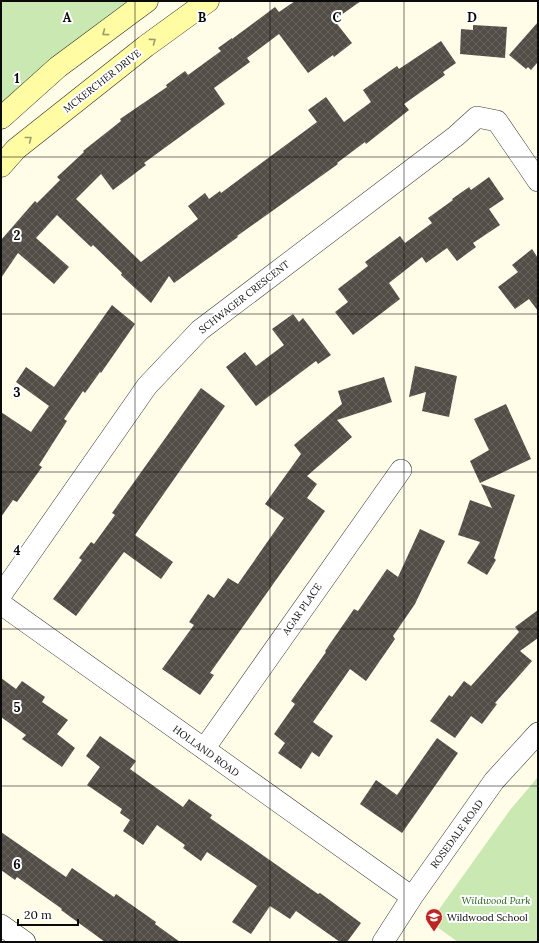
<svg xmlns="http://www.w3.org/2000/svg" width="539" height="943" viewBox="0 0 539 943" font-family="Lora,serif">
<defs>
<pattern id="building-cross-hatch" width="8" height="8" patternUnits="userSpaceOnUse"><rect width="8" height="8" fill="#534d47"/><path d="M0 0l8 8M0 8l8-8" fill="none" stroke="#67625d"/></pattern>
</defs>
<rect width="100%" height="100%" fill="#fffce8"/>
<path fill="#cae9b2" d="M1,1H148L1,118Z
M538,777V942H458L430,922L510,810Z"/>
<path fill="url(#building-cross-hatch)" d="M295,1H361L334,20L352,43L334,57L333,55L308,73L279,34L247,58L250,62L214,88L225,104L144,163L146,165L113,190L101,174L76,199L141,262L198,219L188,206L205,193L209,199L220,191L221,193L317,122L308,110L326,97L344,122L371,102L363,90L397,66L399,69L441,41L456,63L443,72L445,75L404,104L409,110L366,144L365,142L337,163L338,164L237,236L238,237L174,283L169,276L151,303L121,275L122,273L93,245L91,247L57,215L36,238L69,267L54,284L18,253L1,278V240L35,201L37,203L60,180L57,177L84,152L83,151L121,121L120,119L167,87L166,85L185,71L188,75L221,51L218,48L232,38V39L275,7L279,12Z
M538,22V62L531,70L528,67L526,69L509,55Z
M473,25L507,27L505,58L460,54L461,29L473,30Z
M489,177L504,199L489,209L500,225L473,243L476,247L457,261L447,248L426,263L422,257L389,283L400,299L353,335L335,312L348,302L338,289L368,266L365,262L400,236L405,243L432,223L428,218L453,200L452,199L469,187L471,190Z
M532,249L538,258V311L529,299L515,309L498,287L518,272L512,265Z
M112,305L135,324L101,373L100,372L85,393L83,391L64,419L67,421L39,465L42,467L17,502L13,500L1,517V412L31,432L49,406L16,382L26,367L54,387Z
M293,314L299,322L303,318L331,355L318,364L316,361L256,406L226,367L245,352L256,366L284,345L272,329Z
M415,366L457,376L449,417L422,411L426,392L409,397Z
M384,377L392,402L337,420L352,437L307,476L317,484L307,498L325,511L210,673L214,675L200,695L162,669L194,625L189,622L208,594L214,598L228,578L238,584L284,518L265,504L301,454L294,445L342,404L338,391Z
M201,388L225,406L135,535L173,562L161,579L124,552L76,616L53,599L82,560L79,558L91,542L94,544L115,515L112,513Z
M506,404L531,459L480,483L470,461L489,450L474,419Z
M481,484L515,495L494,558L496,560L487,575L467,563L480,542L458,535L470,500L492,508Z
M420,529L445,541L415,604L393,636L395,639L366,681L350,669L313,722L333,736L319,757L312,752L301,769L278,753L285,743L274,734L295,704L291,701L326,652L325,651L354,609L358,611L387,569L398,577Z
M538,610V638L520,651L532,661L495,703L497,704L482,724L471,716L455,738L430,721L449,695L452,697L464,681L471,686L519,632L515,627Z
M1,678L16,689L22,681L45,697L42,702L68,720L57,734L75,748L62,767L22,739L26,735L1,717Z
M100,736L136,761L130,769L183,807L189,799L212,815L210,818L318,894L320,893L361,923L347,942H340L296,911L290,919L270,906L251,934L232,922L257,886L207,852L201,861L183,848L185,845L157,825L143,845L123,831L130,820L120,813L122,809L87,785L100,767L86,756Z
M437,738L458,753L402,833L360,804L376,780L397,795Z
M1,832L66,877L72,868L114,897L116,894L156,922L155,924L180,942H105L61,910L62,909L17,877L15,880L1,870Z"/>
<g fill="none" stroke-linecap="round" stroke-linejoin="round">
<g stroke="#3d3d3d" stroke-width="22">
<path id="street" d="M1,595L147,386L200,330L456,136L477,117L497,121L538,181
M1,604L412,897
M204,749L401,470
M1,925L25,942
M383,942L412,897L494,781L538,733"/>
</g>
<g stroke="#2c2c2c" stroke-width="23">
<path id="secondary" d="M1,118L58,67L147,1
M1,166L16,149L146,46L208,1"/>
</g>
<use href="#street" stroke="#fff" stroke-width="21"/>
<use href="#secondary" stroke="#fffca3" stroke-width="22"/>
</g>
<defs><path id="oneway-chevron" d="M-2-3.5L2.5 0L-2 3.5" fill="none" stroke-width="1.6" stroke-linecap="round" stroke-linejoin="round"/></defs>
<g stroke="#9d9b66">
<use href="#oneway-chevron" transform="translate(105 33) rotate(143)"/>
<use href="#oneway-chevron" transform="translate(153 41) rotate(-36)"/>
<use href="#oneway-chevron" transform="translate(29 139) rotate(-38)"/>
</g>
<path fill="none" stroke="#0a0a0a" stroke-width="1" stroke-opacity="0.55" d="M135,1V942M270,1V942M404,1V942M1,157H538M1,314H538M1,472H538M1,629H538M1,786H538"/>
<defs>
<g id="school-pin" transform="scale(0.9)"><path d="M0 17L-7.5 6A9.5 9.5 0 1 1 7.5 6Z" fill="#bc2521" stroke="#fff"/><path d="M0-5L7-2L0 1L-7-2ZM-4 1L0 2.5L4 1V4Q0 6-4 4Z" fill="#fff"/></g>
</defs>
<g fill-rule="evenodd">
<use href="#school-pin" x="434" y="917"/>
</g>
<g text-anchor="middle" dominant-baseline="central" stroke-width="4" stroke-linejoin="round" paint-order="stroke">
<g font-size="10" fill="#0a0a0a" stroke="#fff">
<text transform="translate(102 81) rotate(-38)">MCKERCHER DRIVE</text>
<text transform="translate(244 297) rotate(-38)">SCHWAGER CRESCENT</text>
<text transform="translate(302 609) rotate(-55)">AGAR PLACE</text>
<text transform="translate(206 751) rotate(36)">HOLLAND ROAD</text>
<text transform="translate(457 834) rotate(-54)">ROSEDALE ROAD</text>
</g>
<g font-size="10" font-style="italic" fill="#24621b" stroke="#fff">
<text x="496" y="900">Wildwood Park</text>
</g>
<g font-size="10" fill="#0a0a0a" stroke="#fff" text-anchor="start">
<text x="447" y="917">Wildwood School</text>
</g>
</g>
<g font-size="13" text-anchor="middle" font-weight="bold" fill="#0a0a0a" stroke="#fff" stroke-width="4" stroke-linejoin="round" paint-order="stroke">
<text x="67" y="22">A</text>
<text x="202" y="22">B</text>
<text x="337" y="22">C</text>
<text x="472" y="22">D</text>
<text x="17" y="83">1</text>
<text x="17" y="240">2</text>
<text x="17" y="397">3</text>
<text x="17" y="555">4</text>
<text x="17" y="712">5</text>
<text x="17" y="869">6</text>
</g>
<rect width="539" height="943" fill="none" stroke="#0a0a0a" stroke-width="4"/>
<path d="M18 919v6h60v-6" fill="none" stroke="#0a0a0a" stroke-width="2"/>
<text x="24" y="919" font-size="12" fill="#0a0a0a" stroke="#ffffff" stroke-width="3" paint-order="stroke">20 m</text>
</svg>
